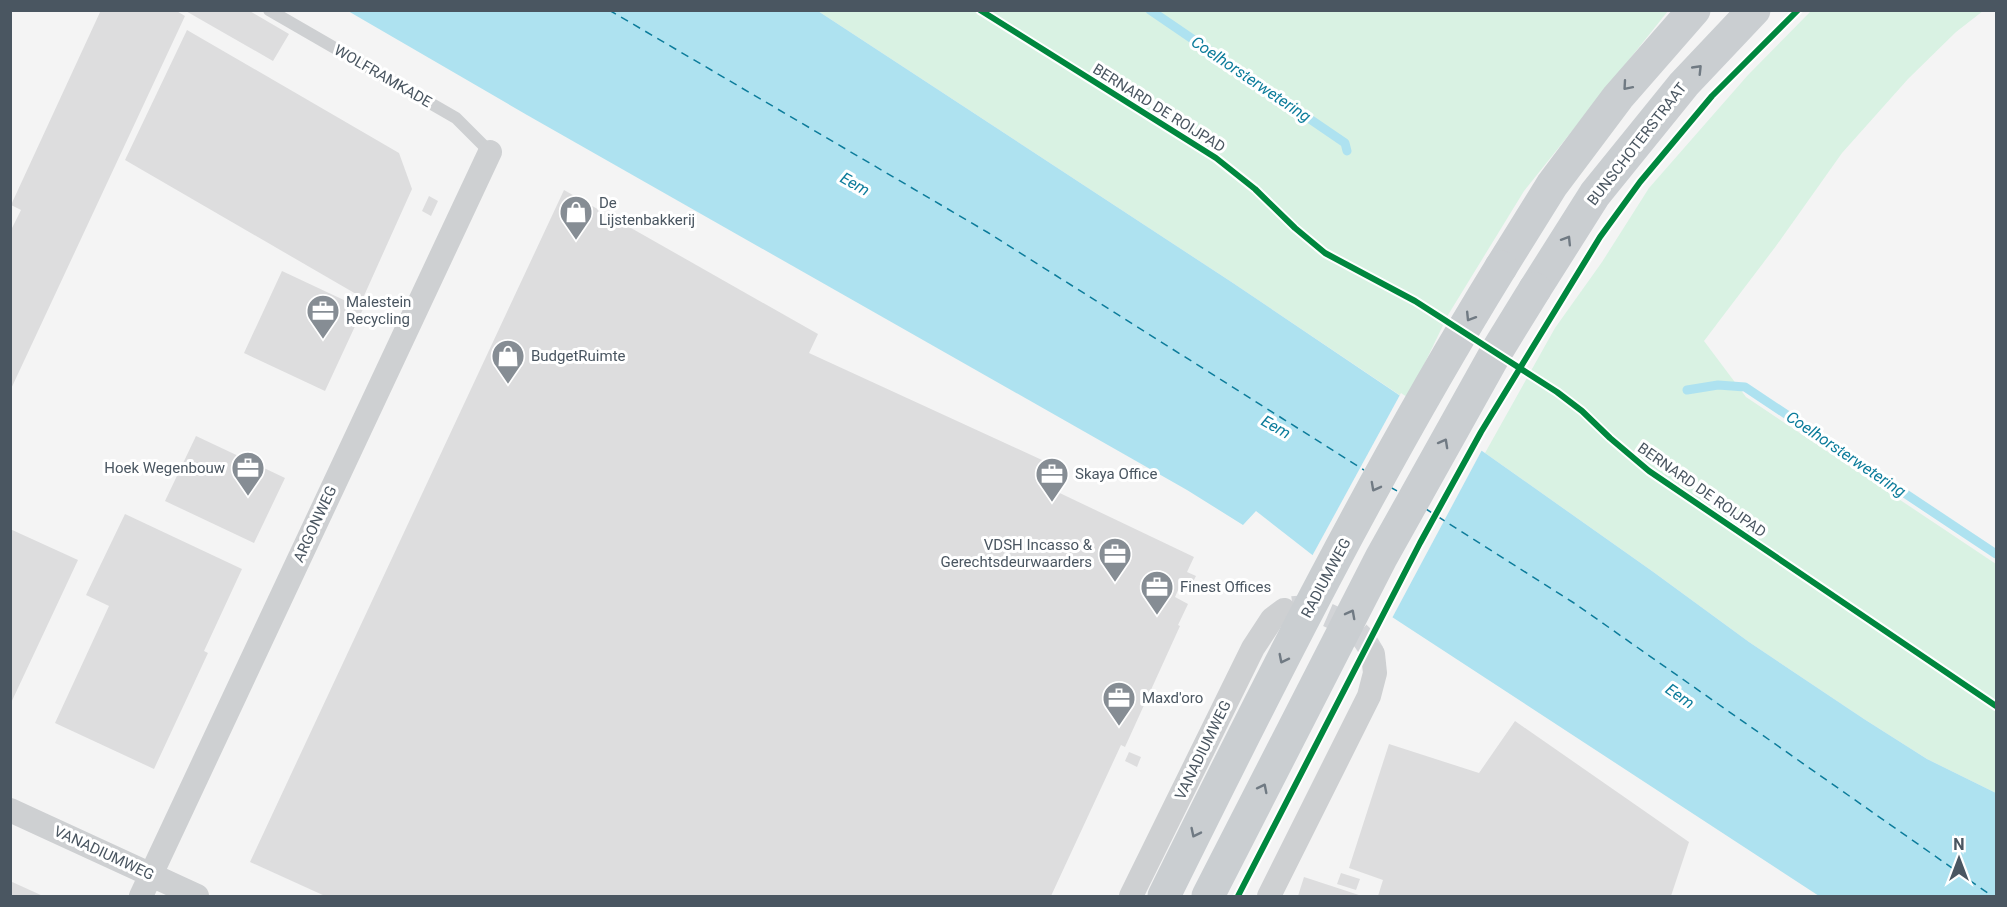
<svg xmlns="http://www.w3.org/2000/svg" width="2007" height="907" viewBox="0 0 2007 907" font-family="Roboto,sans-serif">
<rect width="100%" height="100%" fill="#f4f4f4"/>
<path fill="#d9f2e3" d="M818,11H1668L1524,191L1448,315L1407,400L1233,283Z
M1811,11H1983L1956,32L1908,79L1842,153L1776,246L1704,341L1746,397L1996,564V793L1927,759L1864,719L1749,642L1652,571L1485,453L1555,328L1602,262L1649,188L1748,75Z"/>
<path fill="#aee2f0" d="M348,11H818L1233,283L1485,453L1652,571L1749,642L1864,719L1927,759L1996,793V896H1819L1392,617L1256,511L1243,525L1187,490L527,115Z"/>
<path fill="#f4f4f4" d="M1401,393L1483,448L1391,620L1311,558Z"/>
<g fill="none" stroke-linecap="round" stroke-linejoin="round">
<path stroke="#aee2f0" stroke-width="9" d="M1150,10L1345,143L1347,151
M1687,390L1718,385L1745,387L1996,554"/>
<path stroke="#0c7c9b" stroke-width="1.5" stroke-dasharray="8 6" stroke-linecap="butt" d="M609,10L987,232L1364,470
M1390,487L1399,492
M1426,509L1574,603L1992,896"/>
</g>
<path fill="#ddddde" d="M101,10H175L185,16L10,391V232L21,210L11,205Z
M184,10H248L289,34L273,61Z
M187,30L399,153L412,189L363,298L125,160Z
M564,190L818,334L809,353L1055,466L1045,486L1194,557L1187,572L1196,576L1188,592L1179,588L1175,597L1188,604L1178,625L1180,626L1125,747L1121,745L1051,896H325L250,862Z
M429,196L438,201L431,216L422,211Z
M282,271L363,309L325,391L244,353Z
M196,436L285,478L254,543L165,501Z
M125,514L242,569L204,651L208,653L154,769L55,723L109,606L86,595Z
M10,529L78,560L10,705Z
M1515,721L1689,842L1671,896H1378L1383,880L1349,868L1389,744L1479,773Z
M1129,752L1141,757L1137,767L1125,761Z
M1341,873L1360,879L1356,890L1337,884Z
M1304,877L1362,896H1298Z
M10,881L43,896H10Z"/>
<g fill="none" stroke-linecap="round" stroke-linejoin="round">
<path stroke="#d2d4d7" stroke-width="24" stroke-dasharray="24 12" stroke-linecap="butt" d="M1293,608C1313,605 1344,621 1359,634C1365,639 1369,647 1373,654"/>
<path stroke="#ced0d2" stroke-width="12" d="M269,10L456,118L490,152"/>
<path stroke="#ced0d2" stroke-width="24" d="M10,810L197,896
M141,896L490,152
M1131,896L1253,648L1272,619L1284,610
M1269,896L1369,696L1375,673L1373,654"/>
<path stroke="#caced1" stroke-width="33" d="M1501,267L1552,185L1618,97L1694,10
M1535,289L1595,194L1684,84L1754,10"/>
<path stroke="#caced1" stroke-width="33" d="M1164,896C1269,683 1376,470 1501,267
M1208,896L1381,558L1495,354L1535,289"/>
<g stroke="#fff" stroke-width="10">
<path id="cycleway" d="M980,10L1216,158L1255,189L1295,228L1325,253L1415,301L1557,392L1582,411L1610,438L1649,471L1996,706
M1238,896L1420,543L1481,432L1600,237L1640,182L1712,96L1798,10"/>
</g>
<use href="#cycleway" stroke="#00873e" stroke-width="6"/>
</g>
<defs><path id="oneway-chevron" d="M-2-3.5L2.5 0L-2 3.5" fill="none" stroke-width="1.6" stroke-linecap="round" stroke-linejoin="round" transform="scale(1.5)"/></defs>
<g stroke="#707a83">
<use href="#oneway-chevron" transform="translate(1698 69) rotate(-46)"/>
<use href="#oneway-chevron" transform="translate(1627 86) rotate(131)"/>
<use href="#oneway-chevron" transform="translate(1567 240) rotate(-58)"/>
<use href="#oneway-chevron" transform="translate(1470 317) rotate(122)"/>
<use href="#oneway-chevron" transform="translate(1444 443) rotate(-61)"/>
<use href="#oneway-chevron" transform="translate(1375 487) rotate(118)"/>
<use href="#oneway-chevron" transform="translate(1351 614) rotate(-62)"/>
<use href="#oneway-chevron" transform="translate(1283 659) rotate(117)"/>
<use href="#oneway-chevron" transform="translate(1263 788) rotate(-63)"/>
<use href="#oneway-chevron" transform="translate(1195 833) rotate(116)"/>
</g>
<defs>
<g id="shop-pin" transform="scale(1.725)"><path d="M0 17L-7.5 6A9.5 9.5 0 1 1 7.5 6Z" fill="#868d94" stroke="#fff"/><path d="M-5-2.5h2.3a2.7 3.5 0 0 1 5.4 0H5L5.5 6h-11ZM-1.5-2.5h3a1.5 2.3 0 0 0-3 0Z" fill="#fff"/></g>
<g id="office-pin" transform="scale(1.725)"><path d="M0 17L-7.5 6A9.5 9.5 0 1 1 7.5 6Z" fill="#868d94" stroke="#fff"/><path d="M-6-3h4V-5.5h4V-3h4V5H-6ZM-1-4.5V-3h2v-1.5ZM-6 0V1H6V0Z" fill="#fff"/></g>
</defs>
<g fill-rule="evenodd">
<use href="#shop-pin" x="576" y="212"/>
<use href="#office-pin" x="323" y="311"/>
<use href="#shop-pin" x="508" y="356"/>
<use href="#office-pin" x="248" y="468"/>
<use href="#office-pin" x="1052" y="474"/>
<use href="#office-pin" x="1115" y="554"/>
<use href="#office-pin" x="1157" y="587"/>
<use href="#office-pin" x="1119" y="698"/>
</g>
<g text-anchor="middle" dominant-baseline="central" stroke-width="6" stroke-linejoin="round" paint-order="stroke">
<g font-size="15" fill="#4a5661" stroke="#fff">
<text transform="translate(383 76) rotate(30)">WOLFRAMKADE</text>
<text transform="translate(1159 108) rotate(32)">BERNARD DE ROIJPAD</text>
<text transform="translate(1637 144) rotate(-52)">BUNSCHOTERSTRAAT</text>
<text transform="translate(1702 490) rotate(35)">BERNARD DE ROIJPAD</text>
<text transform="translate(315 524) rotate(-65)">ARGONWEG</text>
<text transform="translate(1326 578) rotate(-62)">RADIUMWEG</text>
<text transform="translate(1203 750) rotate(-64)">VANADIUMWEG</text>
<text transform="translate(104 853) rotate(25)">VANADIUMWEG</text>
</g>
<g font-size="15" fill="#4a5661" stroke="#fff" text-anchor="start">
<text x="599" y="203">De<tspan x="599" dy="17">Lijstenbakkerij</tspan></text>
<text x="346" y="302">Malestein<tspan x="346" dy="17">Recycling</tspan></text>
<text x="531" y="356">BudgetRuimte</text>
<text x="225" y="468" text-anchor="end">Hoek Wegenbouw</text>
<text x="1075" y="474">Skaya Office</text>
<text x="1092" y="545" text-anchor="end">VDSH Incasso &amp;<tspan x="1092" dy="17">Gerechtsdeurwaarders</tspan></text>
<text x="1180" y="587">Finest Offices</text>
<text x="1142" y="698">Maxd'oro</text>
</g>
<g font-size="16" font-style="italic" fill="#0c7c9b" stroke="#fff">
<text transform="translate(1251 79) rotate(34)">Coelhorsterwetering</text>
<text transform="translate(855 184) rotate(30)">Eem</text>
<text transform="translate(1276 427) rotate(30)">Eem</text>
<text transform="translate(1846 454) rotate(34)">Coelhorsterwetering</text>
<text transform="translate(1680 696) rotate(35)">Eem</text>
</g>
</g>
<rect width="2007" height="907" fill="none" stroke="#4a5661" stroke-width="24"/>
<g transform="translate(1959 859)" stroke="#ffffff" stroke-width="4.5" paint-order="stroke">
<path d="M0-4.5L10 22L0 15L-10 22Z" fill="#4a5661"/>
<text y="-9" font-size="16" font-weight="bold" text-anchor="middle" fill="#4a5661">N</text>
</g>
</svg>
